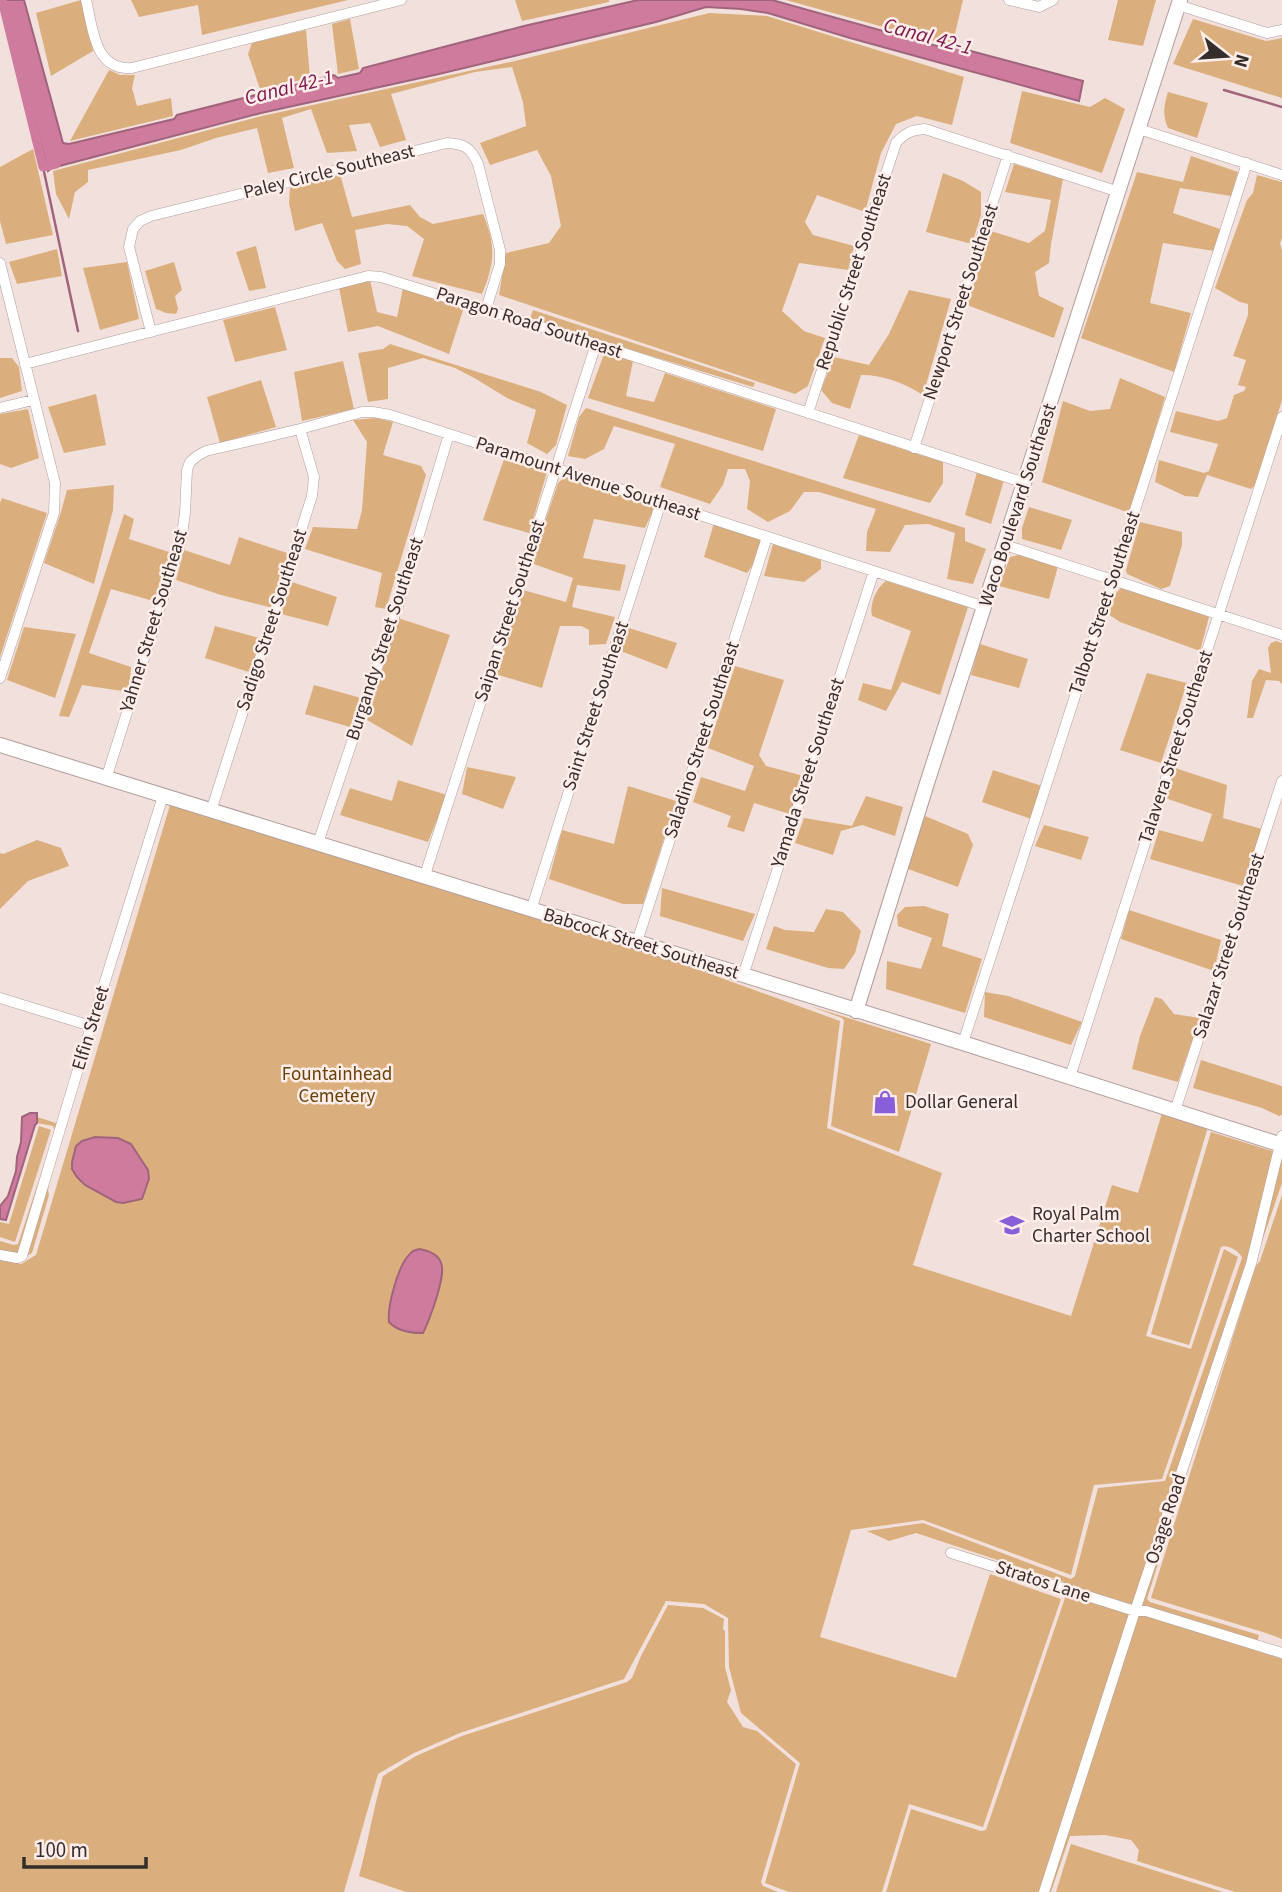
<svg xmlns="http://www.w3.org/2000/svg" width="1282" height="1892" viewBox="0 0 1282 1892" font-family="'Source Sans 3',sans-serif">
<rect width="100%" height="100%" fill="#f2e0dc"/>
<path fill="#dbaf7d" d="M81,0L93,51L51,76L36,13Z
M131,0H348L202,35L198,5L139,17Z
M515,0H609V2L522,21Z
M786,0H963L952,46Z
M1118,0H1156L1143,46L1108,40Z
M709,13L767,16L964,77L952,125L917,116L896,124L881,153L865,212L817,195L805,222L813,235L854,246L848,270L799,263L782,311L804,331L825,338L808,386L795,394L499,295L506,253L549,243L561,226L551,176L537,150L490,165L480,143L526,126L523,102L512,67L475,72L391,94L406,140L380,147L370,123L349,125L357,151L327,153L311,109L282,118L294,168L268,173L257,128L216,138L181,150L88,170V182L75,192L69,219L56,194L53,171L262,116L515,61Z
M350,19L359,69L338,74L332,24Z
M1193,19L1266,41L1282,38V98L1173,64Z
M306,30L310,78L260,89L248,54L252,43Z
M109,70L120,75H135L132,88L137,106L171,98L173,116L70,141Z
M1022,91L1090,107L1105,98L1125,109L1102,173L1010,143Z
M1168,92L1208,103L1197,138L1168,128C1162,115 1164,105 1168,92Z
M33,149L53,235L6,244L0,221V167Z
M1191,156L1238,172L1231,196L1180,188L1173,213L1220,229L1214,251L1163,243L1150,303L1191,313L1174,372L1081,338L1137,172L1183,182Z
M1014,164L1063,179L1051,244L1049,263L1035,272L1039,296L1064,308L1054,338L967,305L991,231L1029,243L1045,231L1051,200L1005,192Z
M943,173L963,181L981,192V215L972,244L926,232Z
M340,174L352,217L410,205L420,217L433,224L483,214C496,245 495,263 482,294L412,276L424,239L407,226L387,224L355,230L361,264L345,269L337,261L322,223L295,231L289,203L290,188Z
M1257,175L1282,182V238L1280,243L1282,251V400L1256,484L1251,489L1207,475L1198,497L1185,496L1155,482L1159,460L1204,473L1209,471L1218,444L1170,432L1176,411L1218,421L1227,418L1234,395L1244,391L1246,387L1238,385L1246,360L1233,356L1248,315V304L1240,302L1215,288L1247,200L1253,193Z
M256,246L266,288L249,291L236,252Z
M57,249L62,276L17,284L9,262Z
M127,262L139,319L100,330L83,268Z
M174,262L182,290L175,296L178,309L176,314L166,313L156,309L145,271Z
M370,280L377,312L397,317L403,288L464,307L449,354L378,326L348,332L339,288Z
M909,290L951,299L923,395C904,383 884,375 861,375L850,409L832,403L821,390L834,357L869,365L889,334Z
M275,307L287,350L235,362L223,320Z
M533,310L755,383L753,387L530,319Z
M390,344L541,392L567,405L556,445L547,454L527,443L536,410L507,398L476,379L455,368L423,358L388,368V399L368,402L358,353L383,349Z
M604,354L633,361L626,396L654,402L665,373L776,409L763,451L588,398Z
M0,358H12L19,367L22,391L0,398Z
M343,361L354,409L302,421L294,372Z
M1120,378L1165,397L1130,513L1042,482L1063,401L1090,411L1110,409Z
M261,380L276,427L220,443L207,397Z
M96,394L106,445L64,453L48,407Z
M586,408L965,528V541L986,549L973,584L947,579L955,533L928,524L905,525L890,552L866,551L867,532L876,509L819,492H804L790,511L768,522L747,509L750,481L745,469H728L723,485L710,504L660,487L675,444L614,426L604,449L585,459L568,456L579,417Z
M28,409L39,458L11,468L0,464V414Z
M376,418L393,422L383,455L421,466L426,475L386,609L375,607L382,573L305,549L313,527L357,529L362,510L367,442L353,420Z
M859,435L943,462V483L930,503L843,478Z
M504,459L547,472L529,533L483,520Z
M977,472L1004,480L991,524L965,515Z
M565,477L655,506L645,528L594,519L583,558L626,565L620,591L577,585L572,607L615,617L606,644L589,645V630L581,626H560L542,688L495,674L523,590L566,602L573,578L531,563L558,483Z
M114,485L113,510L94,584L44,563L61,512L67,490Z
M2,498L47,513L0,657V503Z
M1029,507L1072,520L1061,550L1022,539V528Z
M124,514L134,519L129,539L172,553L157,602L111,589L89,653L131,667L129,692L82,685L69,717L59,716Z
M1140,522L1182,532V545L1170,586L1161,589L1127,574L1126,570Z
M714,523L761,540L754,563L747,573L704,557Z
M239,537L290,554L273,608L221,595L176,580L184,550L230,565Z
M773,544L821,560V569L804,582L764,576Z
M1023,554L1058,566L1049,599L999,586L1010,557Z
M886,581L968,607L940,695L902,682L886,711L858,700L863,683L891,690L911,631L872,616C869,604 877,587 886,581Z
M292,582L337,597L328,626L281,614Z
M1123,586L1209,617L1200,651L1120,622L1108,614L1115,594Z
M398,618L450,635L412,746L367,720Z
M215,626L263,639L252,673L205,658Z
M24,627L76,634L55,698L7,680Z
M629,628L677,643L667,669L621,651Z
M1276,641L1282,643V684L1279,681L1266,680L1253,718H1247L1252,681L1259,669L1271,673L1268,648L1271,643Z
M980,644L1028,659L1019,688L971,675Z
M735,666L784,680L759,755L766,766L804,776L793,815L754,803L744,832L727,827L731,816L693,802L701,777L745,791L754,766L708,748Z
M1147,673L1187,683L1161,763L1120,750Z
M314,685L361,698L350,727L305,714Z
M467,767L516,777L503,809L462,794Z
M1175,768L1227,785L1223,818L1262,829L1243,886L1150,859L1159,830L1203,842L1212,814L1165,798Z
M993,770L1042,786L1031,819L982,802Z
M398,780L447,795L428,842L340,815L350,788L392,801Z
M628,786L676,801L643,904H623L549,879L562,830L614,844Z
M866,796L903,807L895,836L862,825L841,831L833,855L795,843L804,818L852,826Z
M170,805L633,946L840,1021L827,1128L942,1173L913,1265L1071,1316L1112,1185L1138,1193L1162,1113L1208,1127L1146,1336L1191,1349L1224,1249L1238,1257L1162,1479L1094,1485L1071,1575L923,1520L851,1530L820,1637L956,1678L990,1574L1061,1599L983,1827L909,1804L882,1892H789L765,1883L800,1763L741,1713L729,1667L728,1618L704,1604L666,1601L624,1679L460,1733L414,1753L378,1774L344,1892H0V1258L21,1264L36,1255Z
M925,816L968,834L973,845L958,887L908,869Z
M1044,825L1089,837L1081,860L1035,846Z
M37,840L61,848L69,866L28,881L0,909V853L3,854Z
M662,888L755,914L743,941L660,916Z
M924,906L949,914L942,946L982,959L965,1013L886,989L887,961L921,969L932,938L898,926L897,915L905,907Z
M826,909L843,912L861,931L855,953L844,969L828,968L766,949L774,926L785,930L814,932Z
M1129,910L1221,940L1214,971L1121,939Z
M985,992L1008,996L1082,1022L1071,1045L984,1017Z
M1155,997L1162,999L1174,1014L1200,1018L1178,1082L1132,1069L1140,1036Z
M810,1006L931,1044L899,1152L831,1126L844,1021L842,1018Z
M1201,1060L1282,1086V1115L1279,1116L1262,1108L1193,1088Z
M37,1117L59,1124L48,1190L49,1195L32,1253L20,1260L0,1255V1241L14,1245L18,1244L55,1131L53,1126L37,1123Z
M39,1126L51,1130L15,1242L0,1237V1222L9,1224Z
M1211,1132L1282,1154V1183L1256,1259L1251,1265L1147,1599L1150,1602L1259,1635L1255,1650L1282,1659V1892H1235L1137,1861L1139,1850L1131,1840L1105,1835L1070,1836L1051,1892H886L911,1809L981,1831L986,1830L1065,1598L1059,1594L1064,1582L916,1533L889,1541L867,1531L923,1523L1071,1579L1075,1576L1098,1488L1165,1481L1242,1258C1240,1251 1227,1244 1221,1247L1189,1345L1151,1334Z
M1282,1195V1639L1266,1633L1151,1598L1255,1267L1260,1261Z
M668,1605L703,1608L724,1619L723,1629L725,1631V1667L731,1690L727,1702L743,1727L757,1731L796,1764L761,1882L763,1886L778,1892H406L359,1876C368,1843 373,1809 383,1776L416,1756L462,1736L627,1682L632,1678L641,1656Z
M1071,1844L1223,1892H1056Z"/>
<path fill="#cf7b9e" stroke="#a0647c" stroke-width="2" d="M4,0H24L63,143L69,144L174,119L177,115L334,75L338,78L360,73L363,68L524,26L638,0H772L951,50L956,47L1083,81L1079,101L850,38L768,13L741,9L706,7L656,22L439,74L261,113L52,168L48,171Z
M30,1113H37V1123L35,1125L6,1220L0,1219V1206L8,1196L16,1171L17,1157L21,1142L22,1117Z
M95,1137L118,1138L131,1144L148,1170L149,1179L142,1199L123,1203L116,1202L85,1185L77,1177L72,1169V1162L76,1146L82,1141Z
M419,1249C450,1254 443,1274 437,1296C433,1309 429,1321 423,1333C411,1333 397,1331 389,1322C387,1307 398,1266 409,1255C413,1250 413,1251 419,1249Z"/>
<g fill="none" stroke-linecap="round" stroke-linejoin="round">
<path stroke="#a0647c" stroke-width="2.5" d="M1224,90L1282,107
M43,167L78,331"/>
<path stroke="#cf7b9e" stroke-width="9" d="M2,0L43,167L56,164"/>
<g stroke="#af9e9b" stroke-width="11">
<path id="street" d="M86,0C93,28 94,71 132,68L401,0
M1009,0L1039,7L1053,0
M1178,5L1267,33L1282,30
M1139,129L1282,175
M0,263L55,483L54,513L0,678
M151,332L129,247L133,229L140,221L151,216L447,143C465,144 471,148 478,164L500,250V264L486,309
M25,364L368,276L381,277L596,344L1025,483
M0,408L33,400
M808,413L896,143C905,133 911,130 925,129L1119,192
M914,448L1008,155
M1005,545L1282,635
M106,779L181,541L185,513L187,470L190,462L197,456L206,451L300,429L362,412H373L390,415L985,607
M211,811L312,496L314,477L300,429
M318,843L398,605L449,434
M424,878L596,344
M531,910L661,502
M637,942L767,537
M743,976L874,571
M0,998L91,1026
M963,1043L1247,163
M1070,1077L1282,417
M1175,1111L1282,781
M0,1255L17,1258L22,1256L91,1026L163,796
M951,1553L1135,1611H1146L1282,1653
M1044,1892L1135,1611L1251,1264L1282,1136"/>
</g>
<g stroke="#af9e9b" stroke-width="16">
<path id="secondary" d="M0,745L963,1043L1282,1145
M856,1011L928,780L1180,0"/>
</g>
<use href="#street" stroke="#fff" stroke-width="10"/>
<use href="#secondary" stroke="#fff" stroke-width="14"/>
</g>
<defs>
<g id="shop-bare" transform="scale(1.89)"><path d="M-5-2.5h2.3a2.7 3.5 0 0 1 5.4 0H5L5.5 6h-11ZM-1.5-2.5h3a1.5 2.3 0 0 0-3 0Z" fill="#895fd9" stroke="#ffede9" stroke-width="2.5" paint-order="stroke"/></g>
<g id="school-bare" transform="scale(1.89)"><path d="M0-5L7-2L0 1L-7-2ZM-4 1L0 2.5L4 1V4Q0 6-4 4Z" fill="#895fd9" stroke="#ffede9" stroke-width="2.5" paint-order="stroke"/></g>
</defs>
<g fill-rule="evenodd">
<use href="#shop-bare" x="885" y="1102"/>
<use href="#school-bare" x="1012" y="1225"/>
</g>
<g text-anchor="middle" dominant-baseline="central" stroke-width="5" stroke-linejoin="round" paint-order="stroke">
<g font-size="19" fill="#342d2c" stroke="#ffede9">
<text transform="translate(329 172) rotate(-14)">Paley Circle Southeast</text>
<text transform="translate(854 272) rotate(-72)">Republic Street Southeast</text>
<text transform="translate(961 302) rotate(-72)">Newport Street Southeast</text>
<text transform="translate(529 323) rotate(18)">Paragon Road Southeast</text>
<text transform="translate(588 479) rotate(18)">Paramount Avenue Southeast</text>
<text transform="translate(1018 505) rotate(-72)">Waco Boulevard Southeast</text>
<text transform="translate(1105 603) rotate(-72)">Talbott Street Southeast</text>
<text transform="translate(510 611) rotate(-72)">Saipan Street Southeast</text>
<text transform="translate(272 620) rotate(-72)">Sadigo Street Southeast</text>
<text transform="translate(154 621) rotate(-73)">Yahner Street Southeast</text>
<text transform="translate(385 639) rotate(-72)">Burgandy Street Southeast</text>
<text transform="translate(596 706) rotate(-72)">Saint Street Southeast</text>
<text transform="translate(702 740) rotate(-72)">Saladino Street Southeast</text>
<text transform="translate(1176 747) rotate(-72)">Talavera Street Southeast</text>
<text transform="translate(808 773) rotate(-72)">Yamada Street Southeast</text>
<text transform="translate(641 944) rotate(17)">Babcock Street Southeast</text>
<text transform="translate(1229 946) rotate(-72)">Salazar Street Southeast</text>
<text transform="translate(91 1028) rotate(-73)">Elfin Street</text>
<text transform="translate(1166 1519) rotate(-72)">Osage Road</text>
<text transform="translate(1043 1582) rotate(18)">Stratos Lane</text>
</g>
<g font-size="19" fill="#674106" stroke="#ffede9">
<text x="337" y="1074">Fountainhead<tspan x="337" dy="22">Cemetery</tspan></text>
</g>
<g font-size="19" fill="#342d2c" stroke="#ffede9" text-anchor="start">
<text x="905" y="1102">Dollar General</text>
<text x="1032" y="1214">Royal Palm<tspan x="1032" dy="22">Charter School</tspan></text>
</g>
<g font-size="21" font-style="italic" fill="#7b174c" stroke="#ffede9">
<text transform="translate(928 36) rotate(15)">Canal 42-1</text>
<text transform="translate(289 87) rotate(-14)">Canal 42-1</text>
</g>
</g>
<g transform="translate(1226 56) rotate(107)" stroke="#ffede9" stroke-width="5" paint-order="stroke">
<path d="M0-5L12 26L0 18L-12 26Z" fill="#342d2c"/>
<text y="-10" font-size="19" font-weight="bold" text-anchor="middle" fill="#342d2c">N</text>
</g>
<path d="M24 1857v10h122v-10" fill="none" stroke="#342d2c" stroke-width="3.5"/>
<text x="35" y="1857" font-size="21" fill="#342d2c" stroke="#ffede9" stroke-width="5" paint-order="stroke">100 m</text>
</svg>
